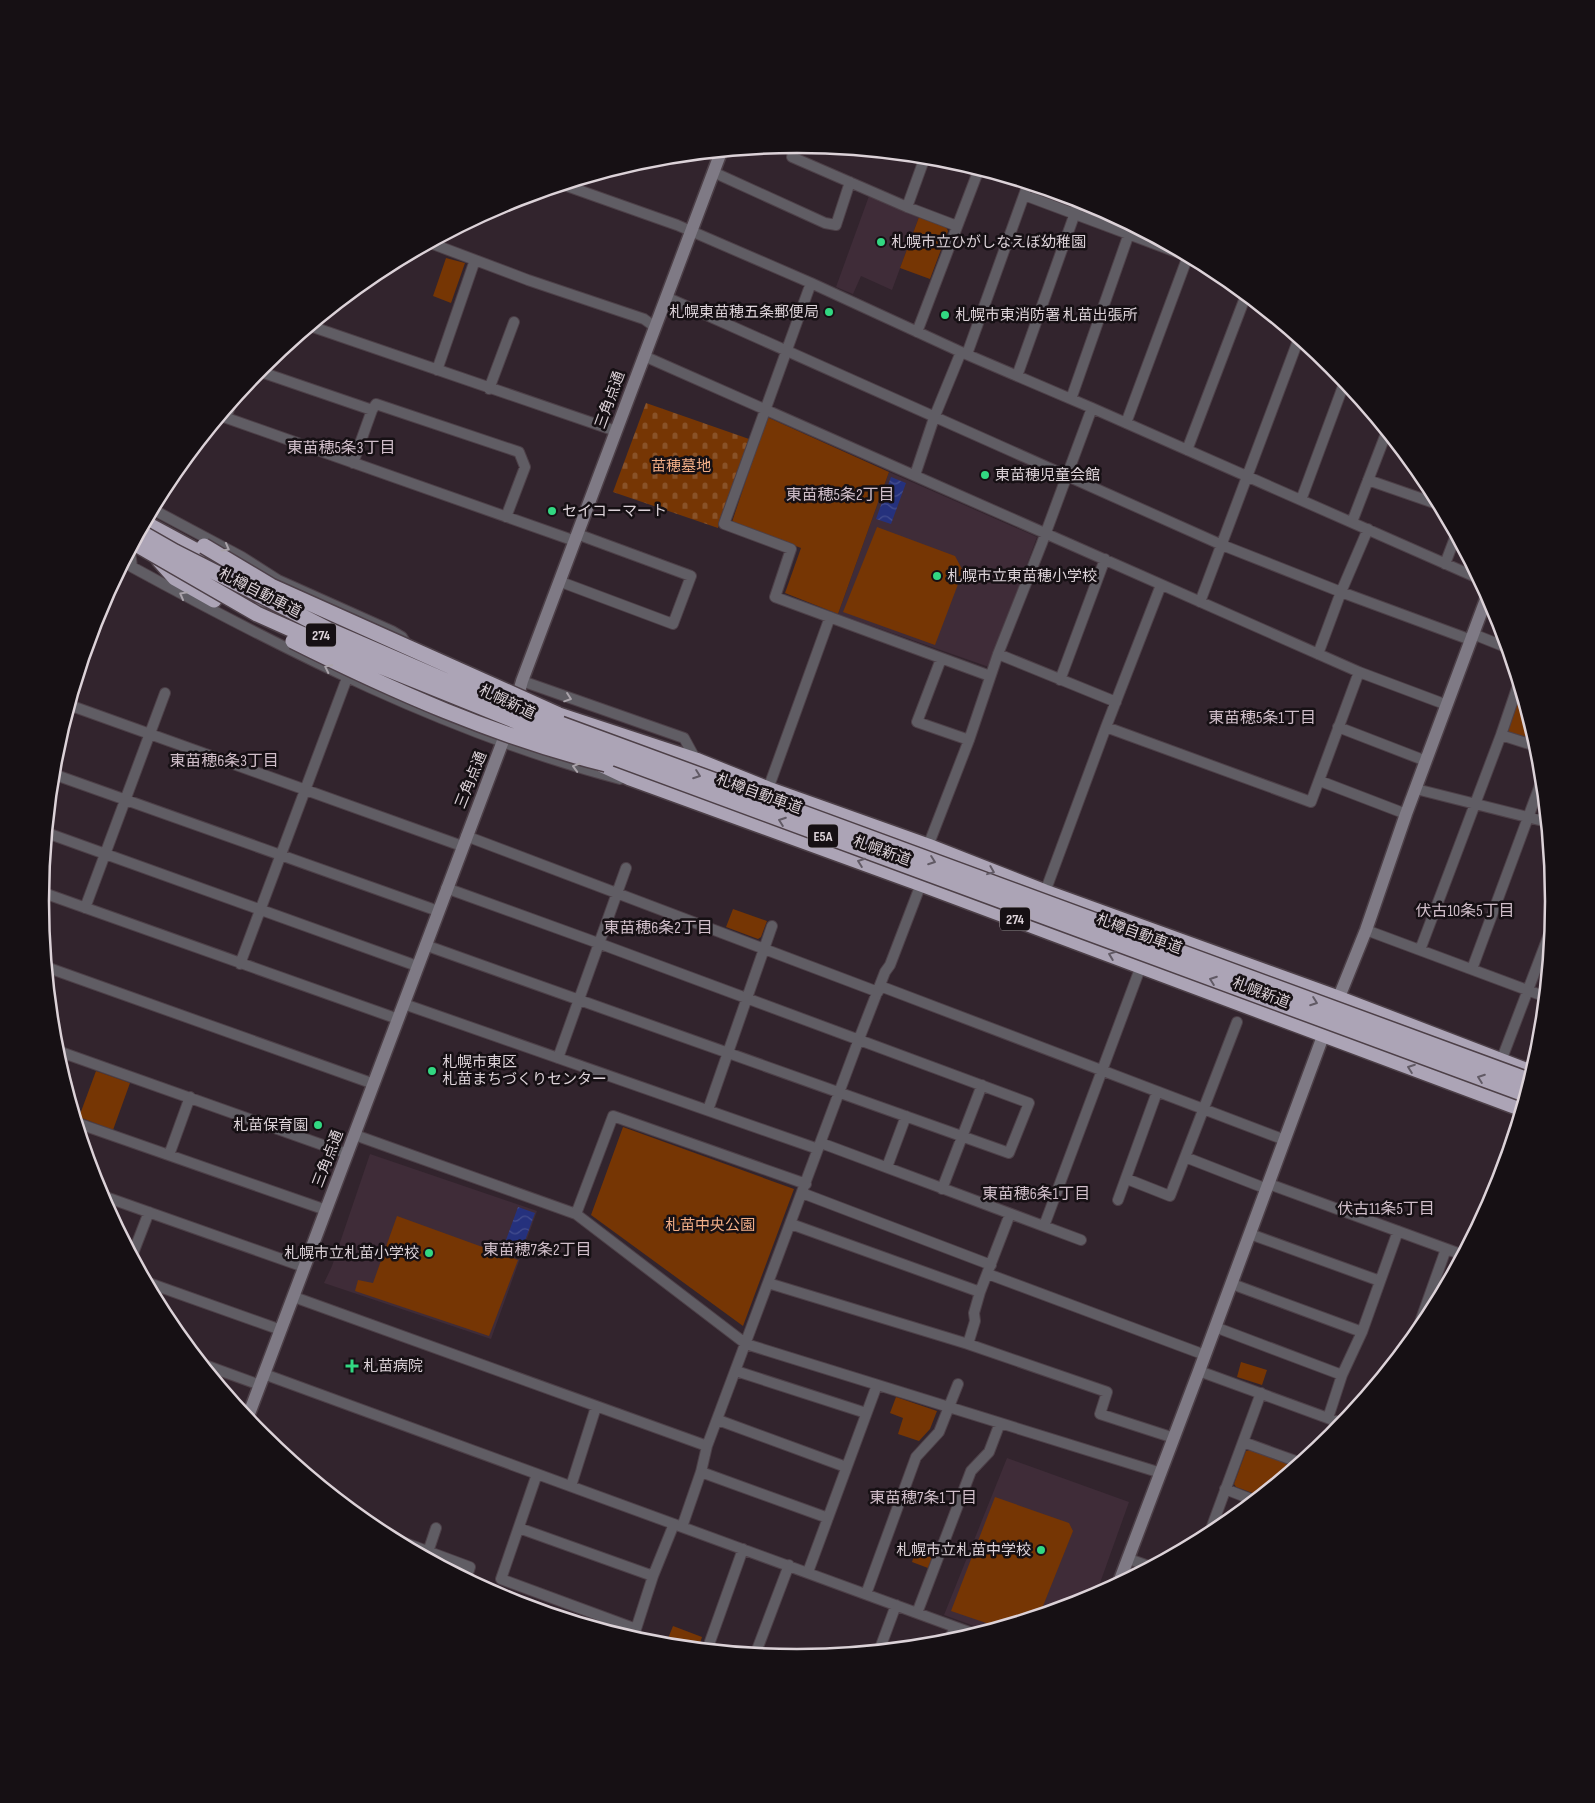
<svg xmlns="http://www.w3.org/2000/svg" width="1595" height="1803" viewBox="0 0 1595 1803" font-family="'Sofia Sans Condensed','Noto Sans JP',sans-serif">
<defs>
<pattern id="cemetery-stones" width="16" height="16" patternUnits="userSpaceOnUse" patternTransform="scale(1.25)"><rect width="16" height="16" fill="#763604"/><path d="M2 7V4a2 2 0 0 1 4 0v3zM10 15v-3a2 2 0 0 1 4 0v3z" fill="#895228"/></pattern>
<pattern id="water-waves" width="16" height="10" patternUnits="userSpaceOnUse" patternTransform="scale(1.25)"><rect width="16" height="10" fill="#25317d"/><path d="M0 5q4-4 8 0t8 0" fill="none" stroke="#444e8f"/></pattern>
</defs>
<rect width="100%" height="100%" fill="#32242d"/>
<path fill="#3f2c38" d="M869,196L919,217L892,290L861,276L853,294L836,287Z
M889,472L1037,537L989,667L838,614Z
M370,1154L537,1211L491,1339L324,1283L332,1266Z
M1007,1458L1129,1502L1095,1597L1087,1601L988,1631L944,1615Z"/>
<path fill="url(#cemetery-stones)" d="M646,403L749,439L718,528L613,492Z"/>
<path fill="#763604" d="M919,217L946,227L948,231L930,279L900,268Z
M446,258L465,263L451,303L433,296Z
M767,417L889,472L838,614L785,593L801,548L732,522Z
M877,527L955,556L963,571L935,645L843,612Z
M1521,691L1537,743L1509,732L1507,728Z
M733,909L767,921L761,937L758,939L726,927Z
M96,1071L130,1083L113,1130L79,1117Z
M623,1127L794,1189L743,1326L591,1215Z
M397,1216L518,1260L489,1336L355,1291L358,1280L373,1283Z
M1241,1362L1267,1370L1262,1385L1237,1377Z
M896,1397L937,1411L930,1429L919,1441L898,1434L903,1418L890,1413Z
M1250,1450L1297,1467L1261,1496L1236,1487L1234,1484L1246,1451Z
M995,1497L1069,1523L1073,1531L1039,1616L1001,1628L951,1611Z
M916,1549L933,1555L928,1568L912,1562Z
M673,1626L702,1637L698,1649L665,1646Z"/>
<path fill="url(#water-waves)" d="M891,477L906,483L891,524L876,519Z
M518,1207L535,1213L519,1257L502,1251Z"/>
<g fill="none" stroke-linecap="round" stroke-linejoin="round">
<g stroke="#4d4048" stroke-width="12">
<path id="street" d="M797,144L792,157L907,207L957,226
M713,172L825,223L836,225L850,182
M564,185L677,225L811,283L961,352L1092,408L1480,579
M1024,195L1195,259
M907,207L925,157
M430,243L528,280L644,319L655,327
M811,283L724,524L791,549L775,597L990,676
M666,297L1222,545L1341,592L1471,640
M310,326L616,431
M917,332L979,169
M967,354L1028,184
M644,356L1359,672L1447,705
M437,370L475,260
M258,371L372,410L353,463
M1017,376L1080,199
M489,389L514,322
M1071,399L1132,225
M372,410L376,404L519,452L525,467L506,517
M221,416L575,541
M226,417L232,402
M1126,423L1188,256
M1187,450L1246,295
M915,475L934,418L961,352
M1368,480L1440,505
M1301,500L1345,381
M152,509L242,557L278,580L392,631L402,637L418,663
M1352,522L1387,431
M130,551L132,567C286,651 450,734 620,779
M1445,564L1456,535
M561,582L673,624L691,576L577,534
M1200,602L1299,338
M1473,634L1508,648
M998,654L1116,702
M1318,654L1341,592L1368,529
M941,659L917,722L969,740
M1060,680L1105,559
M522,681L684,738L696,760
M69,705L462,846
M1106,727L1311,802L1359,672
M1338,727L1426,761
M1501,735L1539,747
M53,774L438,911
M1320,781L1406,814
M768,789L830,617
M1416,789L1547,822
M47,833L417,966
M466,836L878,992
M928,846L969,740L998,654L1042,543L1092,408
M41,892L398,1019
M1045,892L1106,727L1161,585
M85,908L165,693
M1366,930L1546,997
M425,945L1009,1153L1029,1103L598,943L446,888
M1420,950L1501,735L1519,682
M240,964L347,678
M46,967L374,1084
M1472,969L1543,777
M880,986L1285,1140
M404,1004L818,1149
M55,1050L348,1154
M558,1058L626,868
M1501,1061L1553,924
M708,1110L772,926
M77,1123L326,1210
M355,1135L576,1214L746,1344L1161,1473
M821,1143L1081,1240
M169,1155L190,1097
M1185,1157L1267,1189
M887,1167L906,1116
M1127,1179L1170,1196L1237,1022
M1269,1184L1463,1255
M942,1189L982,1085
M802,1193L991,1265
M100,1195L304,1267
M1118,1200L1157,1092
M576,1214L613,1116L806,1184
M791,1224L980,1292
M1044,1226L1141,966
M1250,1234L1380,1281
M132,1256L149,1212
M988,1274L1205,1355
M146,1282L281,1330
M768,1283L968,1344L1107,1392L1100,1414L1174,1438
M1232,1284L1362,1332
M294,1297L707,1446
M1215,1327L1342,1375
M1414,1339L1446,1249
M968,1344L975,1321L974,1313L980,1292L1010,1214
M202,1364L260,1385
M736,1371L866,1413
M1199,1371L1344,1424
M264,1374L977,1635
M1328,1418L1342,1375L1362,1332L1398,1231
M718,1420L846,1467
M1243,1442L1301,1463
M701,1472L828,1518
M537,1474L501,1579L636,1629L653,1576L674,1524
M571,1486L596,1407
M1225,1489L1256,1501
M682,1527L701,1472L707,1446L859,1039L885,972L890,965L921,884
M519,1528L653,1576
M384,1535L470,1567L466,1579
M1208,1537L1261,1393
M428,1552L436,1528
M1129,1559L1151,1567
M808,1572L877,1385
M866,1594L916,1457L939,1432L958,1384
M917,1613L971,1471L989,1452L1000,1423
M948,1643L955,1627
M707,1650L743,1549
M879,1651L896,1605
M755,1655L789,1565"/>
</g>
<g stroke="#4d4048" stroke-width="15">
<path id="secondary" d="M515,706L522,681L721,152
M1335,1007L1366,930L1406,814L1488,594
M247,1419L509,725
M1118,1585L1199,1371L1326,1028"/>
</g>
<g stroke="#4d4048" stroke-width="18">
<path id="highway" d="M145,523L221,564
M159,560L175,578L214,600
M242,599L285,618
M298,605L353,634
M544,710L696,760L768,789L928,846L1045,892L1338,998L1533,1073
M594,761L630,778L921,884L1522,1109"/>
</g>
<use href="#street" stroke="#605d64" stroke-width="10"/>
<use href="#secondary" stroke="#7f7a85" stroke-width="12"/>
<use href="#highway" stroke="#aca4b6" stroke-width="15"/>
<g stroke="#4d4048" stroke-width="18" stroke-linecap="butt">
<path id="highway-bridge" d="M140,532L175,552L331,631L460,687L1531,1081
M134,543L257,614L313,639L518,722L1527,1095
M204,546L271,586L557,714
M293,641C393,691 497,737 606,764"/>
</g>
<use href="#highway-bridge" stroke="#aca4b6" stroke-width="15"/>
</g>
<defs><path id="oneway-chevron" d="M-2-3.5L2.5 0L-2 3.5" fill="none" stroke-width="1.6" stroke-linecap="round" stroke-linejoin="round" transform="scale(1.25)"/></defs>
<g stroke="#aaa3aa">
<use href="#oneway-chevron" transform="translate(226 548) rotate(29)"/>
<use href="#oneway-chevron" transform="translate(183 595) rotate(-151)"/>
<use href="#oneway-chevron" transform="translate(328 668) rotate(-154)"/>
<use href="#oneway-chevron" transform="translate(568 698) rotate(19)"/>
<use href="#oneway-chevron" transform="translate(576 767) rotate(-164)"/>
</g>
<g stroke="#615a65">
<use href="#oneway-chevron" transform="translate(697 775) rotate(20)"/>
<use href="#oneway-chevron" transform="translate(782 821) rotate(-160)"/>
<use href="#oneway-chevron" transform="translate(932 861) rotate(20)"/>
<use href="#oneway-chevron" transform="translate(861 862) rotate(-160)"/>
<use href="#oneway-chevron" transform="translate(991 871) rotate(22)"/>
<use href="#oneway-chevron" transform="translate(1112 955) rotate(-159)"/>
<use href="#oneway-chevron" transform="translate(1213 980) rotate(-160)"/>
<use href="#oneway-chevron" transform="translate(1314 1002) rotate(20)"/>
<use href="#oneway-chevron" transform="translate(1411 1068) rotate(-160)"/>
<use href="#oneway-chevron" transform="translate(1481 1078) rotate(-160)"/>
</g>
<g fill="#32d882" stroke="#161014" stroke-width="2">
<circle cx="881" cy="242" r="5"/>
<circle cx="829" cy="312" r="5"/>
<circle cx="945" cy="315" r="5"/>
<circle cx="985" cy="475" r="5"/>
<circle cx="552" cy="511" r="5"/>
<circle cx="937" cy="576" r="5"/>
<circle cx="432" cy="1071" r="5"/>
<circle cx="318" cy="1125" r="5"/>
<circle cx="429" cy="1253" r="5"/>
<path d="M349.5 1358.5h5v5h5v5h-5v5h-5v-5h-5v-5h5z"/>
<circle cx="1041" cy="1550" r="5"/>
</g>
<g text-anchor="middle" dominant-baseline="central" stroke-width="5" stroke-linejoin="round" paint-order="stroke">
<g fill="#161014" stroke="#a1989d" stroke-width="1">
<rect x="306" y="623.5" width="30" height="23" rx="4"/>
<rect x="808" y="824.5" width="30" height="23" rx="4"/>
<rect x="1000" y="907.5" width="30" height="23" rx="4"/>
</g>
<g font-size="14" font-weight="bold" fill="#dcd2d8">
<text x="321" y="635">274</text>
<text x="823" y="836">E5A</text>
<text x="1015" y="919">274</text>
</g>
<g font-size="15" fill="#dcd2d8" stroke="#161014" text-anchor="start">
<text x="891" y="242">札幌市立ひがしなえぼ幼稚園</text>
<text x="819" y="312" text-anchor="end">札幌東苗穂五条郵便局</text>
<text x="955" y="315">札幌市東消防署 札苗出張所</text>
<text x="995" y="475">東苗穂児童会館</text>
<text x="562" y="511">セイコーマート</text>
<text x="947" y="576">札幌市立東苗穂小学校</text>
<text x="442" y="1062">札幌市東区<tspan x="442" dy="17">札苗まちづくりセンター</tspan></text>
<text x="308" y="1125" text-anchor="end">札苗保育園</text>
<text x="419" y="1253" text-anchor="end">札幌市立札苗小学校</text>
<text x="363" y="1366">札苗病院</text>
<text x="1031" y="1550" text-anchor="end">札幌市立札苗中学校</text>
</g>
<g font-size="15" fill="#dcd2d8" stroke="#161014">
<text transform="translate(610 400) rotate(-70)">三角点通</text>
<text transform="translate(260 593) rotate(27)">札樽自動車道</text>
<text transform="translate(507 702) rotate(25)">札幌新道</text>
<text transform="translate(471 780) rotate(-68)">三角点通</text>
<text transform="translate(759 794) rotate(20)">札樽自動車道</text>
<text transform="translate(882 851) rotate(20)">札幌新道</text>
<text transform="translate(1139 934) rotate(20)">札樽自動車道</text>
<text transform="translate(1261 993) rotate(21)">札幌新道</text>
<text transform="translate(328 1159) rotate(-69)">三角点通</text>
</g>
<g font-size="15" fill="#f3af88" stroke="#161014">
<text x="681" y="466">苗穂墓地</text>
<text x="710" y="1225">札苗中央公園</text>
</g>
<g font-size="16" fill="#d0bec9" stroke="#161014">
<text x="341" y="448">東苗穂5条3丁目</text>
<text x="840" y="495">東苗穂5条2丁目</text>
<text x="1262" y="718">東苗穂5条1丁目</text>
<text x="224" y="761">東苗穂6条3丁目</text>
<text x="1465" y="911">伏古10条5丁目</text>
<text x="658" y="928">東苗穂6条2丁目</text>
<text x="1036" y="1194">東苗穂6条1丁目</text>
<text x="1386" y="1209">伏古11条5丁目</text>
<text x="537" y="1250">東苗穂7条2丁目</text>
<text x="923" y="1498">東苗穂7条1丁目</text>
</g>
</g>
<path d="M0 0H1595V1803H0ZM49 901a748 748 0 1 1 1496 0a748 748 0 1 1-1496 0Z" fill="#161014" fill-rule="evenodd"/>
<path fill="none" stroke="#dcd2d8" stroke-width="2.5" d="M49 901a748 748 0 1 1 1496 0a748 748 0 1 1-1496 0Z"/>
</svg>
